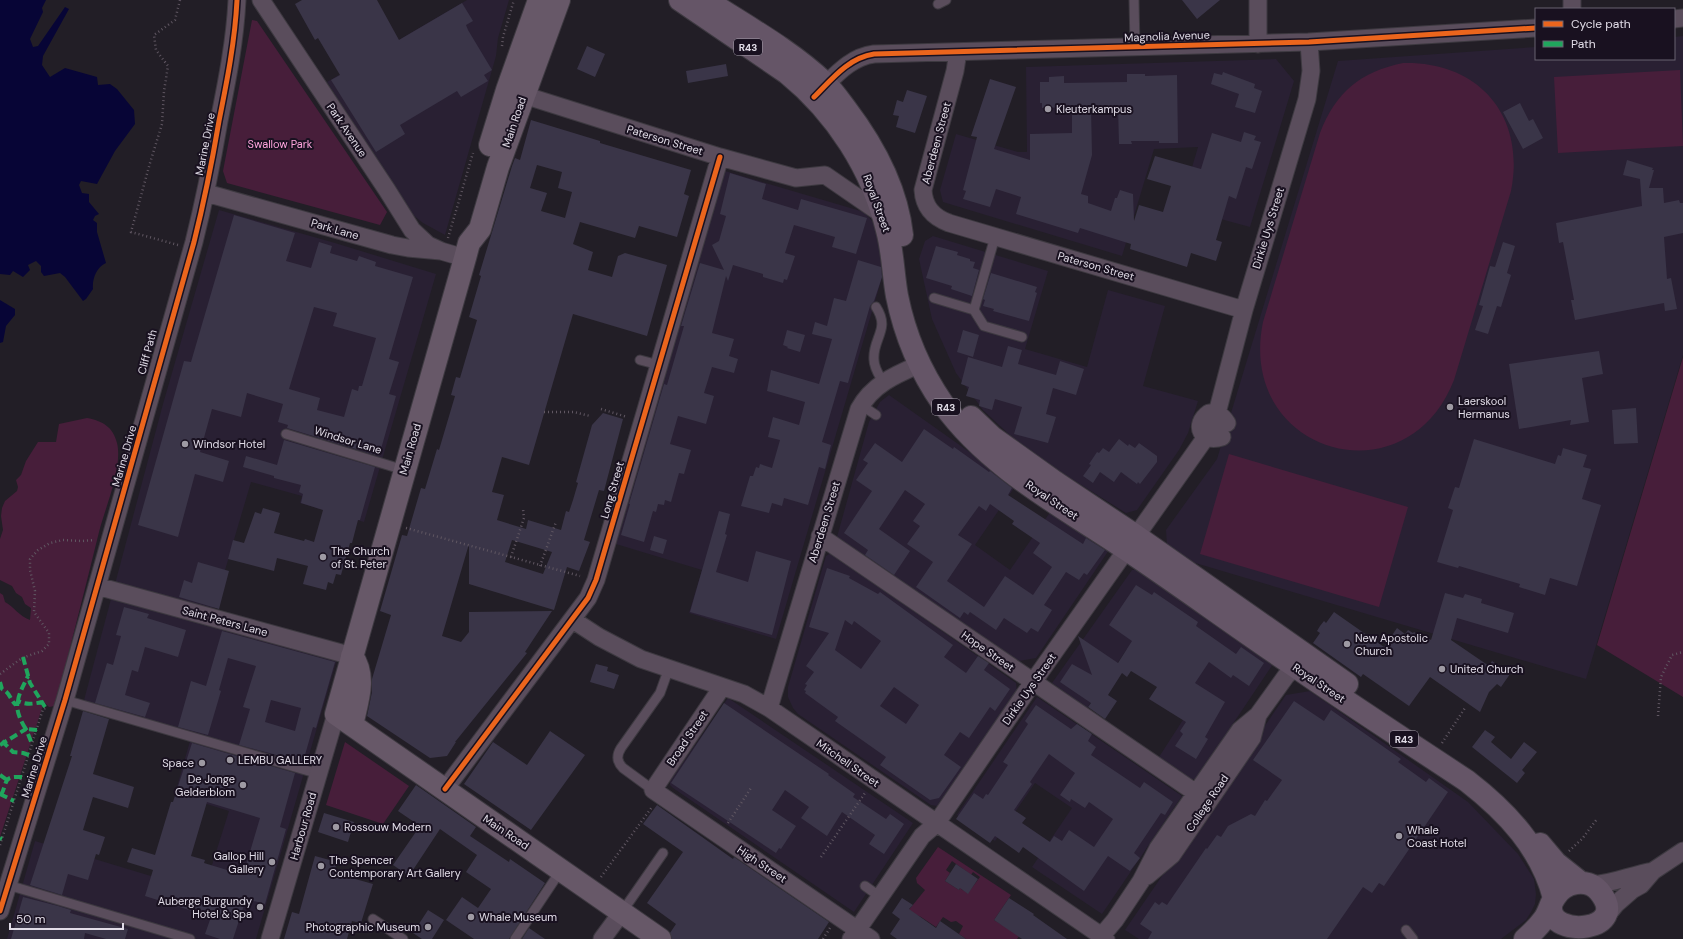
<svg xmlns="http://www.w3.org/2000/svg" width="1683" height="939" viewBox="0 0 1683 939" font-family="'DM Sans',sans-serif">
<rect width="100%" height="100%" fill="#221e26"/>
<path fill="#292033" d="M467,0H509L498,38L496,56L445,235L423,223L413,215L402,201L327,82Z
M1683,36V355L1586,679L1192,562L1167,545L1166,530L1217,459L1338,61L1536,47V59H1674V37Z
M1276,59L1294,81L1250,227L1180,208L1198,147L1154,149L1122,256L943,202L940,190L956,134L1018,152H1027L1026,67Z
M725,171L864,212L874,223L885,267L776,639L689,613L702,570L616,544Z
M219,210L335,243L436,274L364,522L300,503L302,496L251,482L213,611L340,648L256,939H7L35,841L194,889L212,865L229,811L175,794L190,741L83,704L163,404Z
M933,236L1048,271L1025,349L1087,367L1108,290L1165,306L1143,386L1198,401L1188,433L1179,450L1137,510L1126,513L1051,466L1015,440L983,410L956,373L932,319L919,259L925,241Z
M889,395L1016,485L975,545L1010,570L1051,511L1109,550L1036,658L1019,661L837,537L869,422L880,402Z
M831,553L1016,683L1017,693L937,806L931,805L798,714L793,708L788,697V687L826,556Z
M1139,569L1273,664L1196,779H1190L1159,757L1197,698L1127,649L1087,708L1052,683L1132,570Z
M1310,691L1468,802L1518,854L1534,879L1536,894L1535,904L1531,912L1526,920L1501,939H1139L1125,930L1286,695Z
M1037,697L1182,796L1102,914L1032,867L1072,808L1035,783L995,841L957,815Z
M728,698L913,823L854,912L673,788L670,785V781Z"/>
<path fill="#471e3a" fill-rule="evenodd" d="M252,20L257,21L387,212L380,225L227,183L223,171Z
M1403,63C1479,61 1526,116 1511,191L1454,380C1406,503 1236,453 1263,322L1320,133C1336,92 1360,72 1403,63Z
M1680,70L1683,146L1558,153L1554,77Z
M1683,357V697L1597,645Z
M87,418C103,421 113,427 117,443C123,467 105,508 99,532C85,589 70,647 56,704L55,706L49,707L44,702L0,837V593L3,595L5,602C14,607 19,616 30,620L31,608L25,604L22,597L16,593L12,586L0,580V539L3,530L1,516L2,508L5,501L17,491L18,487L16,480L21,475L26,461L38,442H56L59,424Z
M1229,454L1408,507L1379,607L1200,554Z
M345,742L409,786L383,824L326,805Z
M938,847L1011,895L994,920L1002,925L1005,921L1020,935L1017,939H966L959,934L963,926L956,921L951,922L943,917L936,927L921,917L908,911L925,890L917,883L916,878ZM952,861L970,874L959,890L945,881L950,873L946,870ZM973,872L980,877L968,893L961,889Z"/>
<path fill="#070536" d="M0,0H46L42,8L43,12L30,39L33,47L38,46L65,7L69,9L43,56L42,65L50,77L65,68L97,77L98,85L110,84L117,89L134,110L135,124L115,151L97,184L81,181L79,185L82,193L89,194V202L99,214L95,216L93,220L97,223V232L106,263C96,267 92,280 93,289L86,299L83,301L65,277L60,273L44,276L41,272V266L36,261L28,265L30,270L23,277L13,271L10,275L0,274Z
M0,300L15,309V315L6,326L3,342L0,343Z"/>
<path fill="#3a3548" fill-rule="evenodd" d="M302,0H377L399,40L462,3L473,21L466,25L468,30L492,70L484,75L488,81L461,97L457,91L400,125L405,134L376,152L331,80L340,75L318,38L315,40L295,4Z
M1182,0H1220L1197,19Z
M587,46L605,54L595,77L577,69Z
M726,64L728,76L688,83L686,71Z
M1223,72L1255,84L1254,88L1262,91L1255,113L1235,107L1239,94L1211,84L1214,73L1222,75Z
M1127,74H1145V76L1177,75L1178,143H1159V141H1131L1132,144H1119L1118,107L1091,108L1092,155L1081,194L1088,196V203L1111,211L1115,198H1117L1120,190L1133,194L1134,221L1139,205L1163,212L1171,186L1147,179L1155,156L1201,169L1212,133L1241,142L1244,132L1256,136L1254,140L1261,142L1252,169L1246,167L1236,199L1229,196L1216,240L1222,242L1216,261L1191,253L1187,267L1130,249L1131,244L1080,228L1078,233L1016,214L1021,197L996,189L990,207L963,199L966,191L963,190L977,137L971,136L990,79L1016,87L994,149L1030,160V134L1072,133V107L1042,108V103H1040V82H1049V77L1064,76V83L1127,82Z
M907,90L927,96L915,133L896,127L899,116L893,115L897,100L903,102Z
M1520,103L1529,121L1533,119L1543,138L1523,149L1503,112Z
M531,120L600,141V143L691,170L684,194L689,196L677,237L639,226L635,238L580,222L573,244L593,252L588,270L612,277L618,256L625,253L667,265L647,336L573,314L529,465L502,457L492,492L504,495L497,520L526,529L528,520L561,530L566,511L569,512L573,500L578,483L576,482L592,425L603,413L623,419L604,491L599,490L584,540L590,542L579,571L567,567L554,610L469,584V544L442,636L461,642L469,632V612L552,611L525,652L527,653L455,742H456L447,756L430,758L367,716L372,692V679L391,615L380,611L402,535L407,536L421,488L425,489L437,449L439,450L455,396L451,395L456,377L460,378L477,320L469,317L481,276L479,275L512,166L515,158L520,160ZM537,165L562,172L558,188L572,192L565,218L541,211L547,193L530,188ZM512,540L552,552L543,574L505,562Z
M1627,160L1653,168L1652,170H1654L1649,188H1663L1664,203L1679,200L1680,203H1683V233L1664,237L1667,279L1671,278L1677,309L1665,311L1664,303L1575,320L1571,300H1574L1563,242L1559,243L1556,223L1642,206L1640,179L1623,175Z
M730,173L766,184L762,199L798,210L801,199L867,218L856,254L832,247L835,237L794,225L785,253L795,256L787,280L784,279L783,283L763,277V274L733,265L728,281L726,276L712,333L734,339L729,356L738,359L734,373L712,367L704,393L714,396L706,424L678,416L670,444L691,450L684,474L679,473L671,502L665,500L664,505L658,504L656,512L653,511L644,542L621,535L630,504H629L664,384L667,385L684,326H681L700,263L724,270L712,245L719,241L726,216L720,214Z
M234,215L295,233L286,261L311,268L319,242L332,246L330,253L357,261L359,256L376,262L375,266L413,277L389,359L399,362L389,394L396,396L379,456L287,428L288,425L278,422L283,404L247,393L241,417L212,409L200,452L229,461L223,482L195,474L178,537L138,525L184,361L191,362ZM314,307L337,313L333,326L376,338L362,386H359L358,391L352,389L344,417L317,410L320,398L289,389Z
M1503,242L1515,246L1507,273L1511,275L1501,307L1497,306L1488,334L1475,330L1483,306L1479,305L1490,266L1495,267Z
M936,246L958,252L957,255L970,259V261L975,262L973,268L979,270L972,296L951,289L952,286L926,278Z
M858,260L881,267L882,277L874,301L870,306L848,383L840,381L822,442L831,445L825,469L819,467L808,505L784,498L782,506L772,503L769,513L741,506L750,476H753L756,467L759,468L760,464L772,468L780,440L768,437L773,417L799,425L805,402L767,391L771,370L819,384L832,339L812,334L815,322L827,326L834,298L846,301Z
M991,273L1037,287L1035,292L1037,293L1029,321L993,311L994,309L983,306L985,300L983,299Z
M787,330L805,335L800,352L787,348L788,347L783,345Z
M963,330L979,335L973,357L957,352Z
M1008,346L1022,350L1018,364L1056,375L1060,361L1084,369L1076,395L1053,388L1046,414L1056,417L1048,443L1014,434L1022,407L995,399L992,410L979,406L980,400L966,396L969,387L961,384L968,357L1002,367Z
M1599,351L1603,374L1582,378L1589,422L1570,425L1571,420L1519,429L1509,364Z
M1636,408L1638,443L1614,444L1612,410Z
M924,429L953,449L954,447L989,472L990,471L1012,488L1008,495L1083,544L1086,538L1105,550L1087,575L1084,573L1079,580L1066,572L1044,605L1052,610L1038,632L1031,628L1027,633L1004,618L996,630L970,612L968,615L964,612L960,618L916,587L933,562L907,544L920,526L913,521L925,504L905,490L879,529L910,551L894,575L865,555L868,550L844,533L872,491L856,480L868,463L863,460L875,443L902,462ZM990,504L1014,521L1012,524L1040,543L1033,553L1052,567L1033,595L1005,576L984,607L947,581L972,544L958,535L979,506L986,511Z
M1119,439L1128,446L1129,444L1135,448L1139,443L1157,456V462L1140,484L1138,482L1137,484L1121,472L1114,482L1100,472L1093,483L1083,476L1091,465L1089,464L1097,452L1099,453L1103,448L1109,452Z
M1474,439L1555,464L1558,455L1561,456L1563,448L1587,455L1583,467L1591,469L1582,499L1601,505L1577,586L1550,578L1545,595L1519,587L1520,584L1459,566L1458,568L1437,562L1453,510L1448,508L1455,487L1459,488Z
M284,440L375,467L360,520H358L352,543H350L341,575L336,574L333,584L328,582L326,590L303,584L308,566L277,558L274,571L228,559L233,540L244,543L255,512L261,514L263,508L280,513L274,533L304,541L305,539L314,542L323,510L301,503L303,494L299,492L301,485L274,478V476L243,467L246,456L277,465Z
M719,511L730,514L725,534L727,535L716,572L748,582L756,551L791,561L772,635L690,612Z
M654,536L667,540L663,554L650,550Z
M198,562L229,571L219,609L179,597L184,580L192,583Z
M827,568L850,576L849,578L878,594L880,592L953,645L944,657L966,673L978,656L989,663L984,670L1010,689L995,711L990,707L969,738L960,732L944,755L961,767L939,798L930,800L880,765L886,757L835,721L838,717L805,693L806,691L804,690L807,685L805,684L814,672L806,666L829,633L809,627ZM845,620L852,625L854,621L881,641L861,669L835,650ZM894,687L919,705L906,724L880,706Z
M1136,585L1152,595L1154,592L1198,622L1196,626L1236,654L1241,647L1264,663L1249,686L1233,675L1231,678L1209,662L1195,683L1225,702L1205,737L1208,739L1196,759L1175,746L1183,734L1180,731L1186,722L1149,699L1157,687L1131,671L1127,677L1122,673L1108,695L1117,701L1105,719L1088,707L1091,703L1060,682L1072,664L1092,675L1078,636L1118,663L1132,641L1109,625Z
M1445,593L1463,598L1465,594L1482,599L1481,603L1514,613L1508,633L1457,618L1451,640L1489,666L1492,661L1510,674L1501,687L1497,684L1489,692L1480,712L1430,677L1409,706L1363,674L1361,677L1313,643L1320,633L1317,631L1320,626L1324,621L1326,623L1334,612L1384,647L1397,628L1405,634L1408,630L1413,633L1414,632L1422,637L1423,635L1431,640Z
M124,607L149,614L147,618L186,630L178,657L145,647L138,672L132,670L125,695L150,703L145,717L95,703L107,663L113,665L121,636L116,635Z
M222,631L335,662L316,728L313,727L303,762L239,745L250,709L243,707L256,666L228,658L219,690L221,691L208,735L178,727L191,681L206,686ZM271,700L301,708L295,731L265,722Z
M596,664L608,667L607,671L619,675L614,689L590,682Z
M1294,701L1324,721L1331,710L1401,759L1398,762L1426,782L1429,778L1448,792L1384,886L1379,883L1372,893L1363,887L1327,939H1148L1152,932L1140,924L1155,902L1159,905L1162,902L1167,905L1206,848L1207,849L1217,835L1221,837L1228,826L1251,814L1255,816L1265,800L1267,801L1282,780L1253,760Z
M724,703L829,774L828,775L855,794L853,797L886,819L890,814L904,824L884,854L869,844L875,835L842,812L827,836L801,818L809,807L785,790L772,810L796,826L781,849L779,848L776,853L671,783Z
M1036,705L1071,729L1077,724L1092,734L1088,741L1096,747L1091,755L1140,788L1144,782L1173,802L1165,815L1161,813L1134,853L1140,858L1130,871L1108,856L1084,891L1023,847L1019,853L995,836L990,843L956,819L974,793L983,799L986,794L988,795L1008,765L1003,762L1028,724L1025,721ZM1049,754L1075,773L1060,795L1070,802L1071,799L1085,808L1089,802L1113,819L1094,847L1069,830L1062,841L1054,836L1050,842L1022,823L1026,818L1014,810L1032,784L1030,782Z
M83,711L109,719L93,774L134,787L128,808L93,797L83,830L105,837L99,855L96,854L88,880L68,874L62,895L30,885L72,756H70Z
M1485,730L1495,737L1491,742L1511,759L1524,742L1537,752L1522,770L1525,773L1517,783L1472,747Z
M550,731L585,755L531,830L464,784L493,742L527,765Z
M192,743L295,773L280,827L286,829L265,904L246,899L233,939H220L205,934L211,917L145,896L153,870L127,862L132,848L155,855L171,802H173ZM207,802L260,818L244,872L238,870L237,873L204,863L205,860L191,856Z
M416,785L476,827L470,836L509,862L510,859L545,883L509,939H474L446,920L462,897L478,908L491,889L466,872L477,855L440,829L409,876L393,865L420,826L398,811Z
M657,805L733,859L734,857L829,922L818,939H672L670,933L676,924L647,903L683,852L643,824Z
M324,813L354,822L348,842L318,832Z
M315,856L337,862L334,873L373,884L361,923L352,921L347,939H284L292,912L299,914Z
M956,864L978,879L968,894L960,888L959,890L945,881Z
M23,897L58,906L71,910L70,913L128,929L125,939H106L85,933L84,939H11Z
M902,898L913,905L909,909L936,928L940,921L966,939H897L890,934L900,919L892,913Z
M1009,898L1034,914L1033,915L1067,939H1022L994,920Z
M428,910L444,920L432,939H422L413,933Z
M529,928L545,939H522Z"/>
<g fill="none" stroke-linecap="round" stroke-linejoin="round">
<g stroke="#3d3940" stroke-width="11">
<path id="service" d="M1134,0L1135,47
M938,4L946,0
M995,237L974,310L984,326L1022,337
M934,298L974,310
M876,307C891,330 872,338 874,360C874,368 879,375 883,382
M640,360L659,365
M861,405L876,415
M286,434L404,470
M65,700L319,774
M653,790L623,768C617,762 616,756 621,748L660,693L669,668
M8,885L190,939
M865,886L879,896
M622,912L663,853
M373,919L403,939
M1406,930L1413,939
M515,939L561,870"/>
</g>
<g stroke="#3d3940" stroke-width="19">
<path id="minor" d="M261,0L387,190L412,230L428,245L441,251
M1572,0V9
M1674,19L1683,18
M1258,44V0
M958,52L955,71L923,190C924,207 933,217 949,223L1244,310
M514,92L720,157L796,178L825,175L883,215
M818,92C835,76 850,57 874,54L1309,42L1536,28
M206,193L392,245L408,248L441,251L465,258
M1209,413C1218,413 1222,415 1227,423L1213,426L1222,437C1202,444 1192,425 1209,413Z
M1217,413L1244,310L1307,99L1311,71L1309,42
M820,536L1196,793
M97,586L352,656
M573,620L599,637L641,659L744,694L769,708L1106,939
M722,687L653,790L871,939
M769,708L859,409C872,385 895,375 918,365
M445,789L588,598L596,580L720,157
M1147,876L1172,855L1252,738L1258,715
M1590,885C1614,884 1630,875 1653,871
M0,911L65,700L194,242C204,202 212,162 219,121C227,81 235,41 237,0
M1604,919L1616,904L1632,890L1641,885L1653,871L1683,851
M270,939L336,714
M602,939L622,912
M851,939L922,836L936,824L1033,682L1206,437
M1099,939L1115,920L1141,881L1158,848L1240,730L1258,715L1286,676L1295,667L1302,657"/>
</g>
<g stroke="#3d3940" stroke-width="24">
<path id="secondary" d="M559,0L498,167L480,229L469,243L465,258L336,714L660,939
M490,145L507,90L539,0
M352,656C367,677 357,702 352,725"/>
</g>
<g stroke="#3d3940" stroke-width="24">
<path id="primary" d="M680,0L787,73C836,113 872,169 887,230C893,252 893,274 897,296C905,336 920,371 943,404C990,469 1062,506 1127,550C1184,588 1239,629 1296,667C1352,706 1410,743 1467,781C1507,812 1541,848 1554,898
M706,0C746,26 790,50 825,83C833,91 840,101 846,109C874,146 897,189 902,235
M971,417L992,437L1055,482L1136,536L1347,684
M1540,844L1556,863L1580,882
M1525,939C1532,933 1539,926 1544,919C1549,912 1550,904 1555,897C1564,882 1587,877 1599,891C1633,932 1549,939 1551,907"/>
</g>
<path stroke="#605762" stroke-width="2.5" stroke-dasharray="1 3" stroke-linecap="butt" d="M502,46L503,37L514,0
M448,238L473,153
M178,245L131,232L150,163L162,124L164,91L168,66L156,50L154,35L175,20L180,0
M601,409L627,417
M544,412H574L590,416
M406,528L580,576
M511,557L524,518L523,509
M540,566L556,522
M0,674L22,658L42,651L49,644V633L34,612L35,591L30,570V559L38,550L50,543L63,540L82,541L94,540
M1658,716L1661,677L1672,655L1683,652
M1442,743L1465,708
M728,823L751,788
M0,845L43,709L46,708
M1569,851L1582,839L1597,819
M821,857L865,793
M601,877L652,807
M823,939L830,928"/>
<use href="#service" stroke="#5a4d5c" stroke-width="9"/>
<use href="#minor" stroke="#5a4d5c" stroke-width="17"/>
<use href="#secondary" stroke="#675868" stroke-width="22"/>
<use href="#primary" stroke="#655567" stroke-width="22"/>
<path stroke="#20a55d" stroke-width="4" stroke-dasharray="8 4" stroke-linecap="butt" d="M23,657L30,683L45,707
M0,682L2,689C10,692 10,700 16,705
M18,701C18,695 25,682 28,676
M37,730L26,729C21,722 15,709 18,701C26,705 33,704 42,702
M2,741L13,752L23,753L29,755
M0,745L26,729L32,744
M0,775L7,780
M0,794L14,801
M1,795C8,782 2,776 22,777
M0,838L2,839"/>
<g stroke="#191120" stroke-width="8">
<path id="cycleway" d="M814,97C832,79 848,58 874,54L1309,42L1536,28
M445,789L588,598L596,580L720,157
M0,911L65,700L194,242C204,202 212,162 219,121C227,81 235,41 237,0"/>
</g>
<use href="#cycleway" stroke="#eb651d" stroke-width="5"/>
</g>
<g fill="#9e9aa3" stroke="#191120" stroke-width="1.5">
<circle cx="1048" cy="109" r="4"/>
<circle cx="1450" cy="407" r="4"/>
<circle cx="185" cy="444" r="4"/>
<circle cx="323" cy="557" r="4"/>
<circle cx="1347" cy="644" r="4"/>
<circle cx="1442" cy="669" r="4"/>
<circle cx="230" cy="760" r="4"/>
<circle cx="202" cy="763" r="4"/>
<circle cx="243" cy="785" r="4"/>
<circle cx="336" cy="827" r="4"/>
<circle cx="1399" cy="836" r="4"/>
<circle cx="272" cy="862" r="4"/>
<circle cx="321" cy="866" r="4"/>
<circle cx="260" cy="907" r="4"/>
<circle cx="471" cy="917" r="4"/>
<circle cx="428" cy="927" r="4"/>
</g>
<g text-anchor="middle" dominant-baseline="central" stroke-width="4" stroke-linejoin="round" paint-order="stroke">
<g fill="#191120" stroke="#a59fab" stroke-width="1">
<rect x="734" y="39" width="28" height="16" rx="3"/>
<rect x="932" y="399" width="28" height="16" rx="3"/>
<rect x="1390" y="731" width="28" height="16" rx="3"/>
</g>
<g font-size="10" font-weight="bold" fill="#e1dce7">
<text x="748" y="47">R43</text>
<text x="946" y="407">R43</text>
<text x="1404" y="739">R43</text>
</g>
<g font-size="11" fill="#e1dce7" stroke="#191120">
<text transform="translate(1167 36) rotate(-2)">Magnolia Avenue</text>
<text transform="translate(514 122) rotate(-71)">Main Road</text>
<text transform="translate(347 130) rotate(56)">Park Avenue</text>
<text transform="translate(665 140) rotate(17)">Paterson Street</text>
<text transform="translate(936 143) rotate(-75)">Aberdeen Street</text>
<text transform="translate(205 144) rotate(-79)">Marine Drive</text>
<text transform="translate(877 203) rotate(70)">Royal Street</text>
<text transform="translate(1268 228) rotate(-73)">Dirkie Uys Street</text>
<text transform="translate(335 229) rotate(16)">Park Lane</text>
<text transform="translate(1096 266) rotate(16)">Paterson Street</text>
<text transform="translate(147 352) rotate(-75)">Cliff Path</text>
<text transform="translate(348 440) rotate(17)">Windsor Lane</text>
<text transform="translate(410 449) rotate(-74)">Main Road</text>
<text transform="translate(124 456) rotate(-74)">Marine Drive</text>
<text transform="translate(612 490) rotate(-74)">Long Street</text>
<text transform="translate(1052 500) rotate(34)">Royal Street</text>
<text transform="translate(824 522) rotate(-73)">Aberdeen Street</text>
<text transform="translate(225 621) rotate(15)">Saint Peters Lane</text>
<text transform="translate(988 651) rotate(35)">Hope Street</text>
<text transform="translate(1319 683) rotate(34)">Royal Street</text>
<text transform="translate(1029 689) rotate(-55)">Dirkie Uys Street</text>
<text transform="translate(687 738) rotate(-56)">Broad Street</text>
<text transform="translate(848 763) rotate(35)">Mitchell Street</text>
<text transform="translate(34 767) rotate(-73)">Marine Drive</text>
<text transform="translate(1207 803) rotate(-56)">College Road</text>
<text transform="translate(303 826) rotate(-74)">Harbour Road</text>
<text transform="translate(506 832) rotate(34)">Main Road</text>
<text transform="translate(762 864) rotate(34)">High Street</text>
</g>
<g font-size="11" fill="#e1dce7" stroke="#191120" text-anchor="start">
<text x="1056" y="109">Kleuterkampus</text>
<text x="1458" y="401">Laerskool<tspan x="1458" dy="13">Hermanus</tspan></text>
<text x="193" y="444">Windsor Hotel</text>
<text x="331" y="551">The Church<tspan x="331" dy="13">of St. Peter</tspan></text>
<text x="1355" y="638">New Apostolic<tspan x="1355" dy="13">Church</tspan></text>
<text x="1450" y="669">United Church</text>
<text x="238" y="760">LEMBU GALLERY</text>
<text x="194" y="763" text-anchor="end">Space</text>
<text x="235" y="779" text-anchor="end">De Jonge<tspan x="235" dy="13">Gelderblom</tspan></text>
<text x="344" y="827">Rossouw Modern</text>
<text x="1407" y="830">Whale<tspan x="1407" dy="13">Coast Hotel</tspan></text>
<text x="264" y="856" text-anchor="end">Gallop Hill<tspan x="264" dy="13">Gallery</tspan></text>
<text x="329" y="860">The Spencer<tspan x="329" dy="13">Contemporary Art Gallery</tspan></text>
<text x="252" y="901" text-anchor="end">Auberge Burgundy<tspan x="252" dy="13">Hotel &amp; Spa</tspan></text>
<text x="479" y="917">Whale Museum</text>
<text x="420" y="927" text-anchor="end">Photographic Museum</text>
</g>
<g font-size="11" fill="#fda3db" stroke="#191120">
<text x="280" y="144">Swallow Park</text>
</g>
</g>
<rect x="1535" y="8" width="140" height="52" fill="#191120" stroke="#696270"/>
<rect x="1543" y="21" width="20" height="6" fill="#eb651d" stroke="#696270"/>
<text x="1571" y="28" font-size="12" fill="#e1dce7">Cycle path</text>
<rect x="1543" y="41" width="20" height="6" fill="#20a55d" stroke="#696270"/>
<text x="1571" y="48" font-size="12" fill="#e1dce7">Path</text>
<path d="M10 923v6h113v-6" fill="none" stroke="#e1dce7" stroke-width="2"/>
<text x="16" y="923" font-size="12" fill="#e1dce7" stroke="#191120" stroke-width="3" paint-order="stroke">50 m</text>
</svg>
